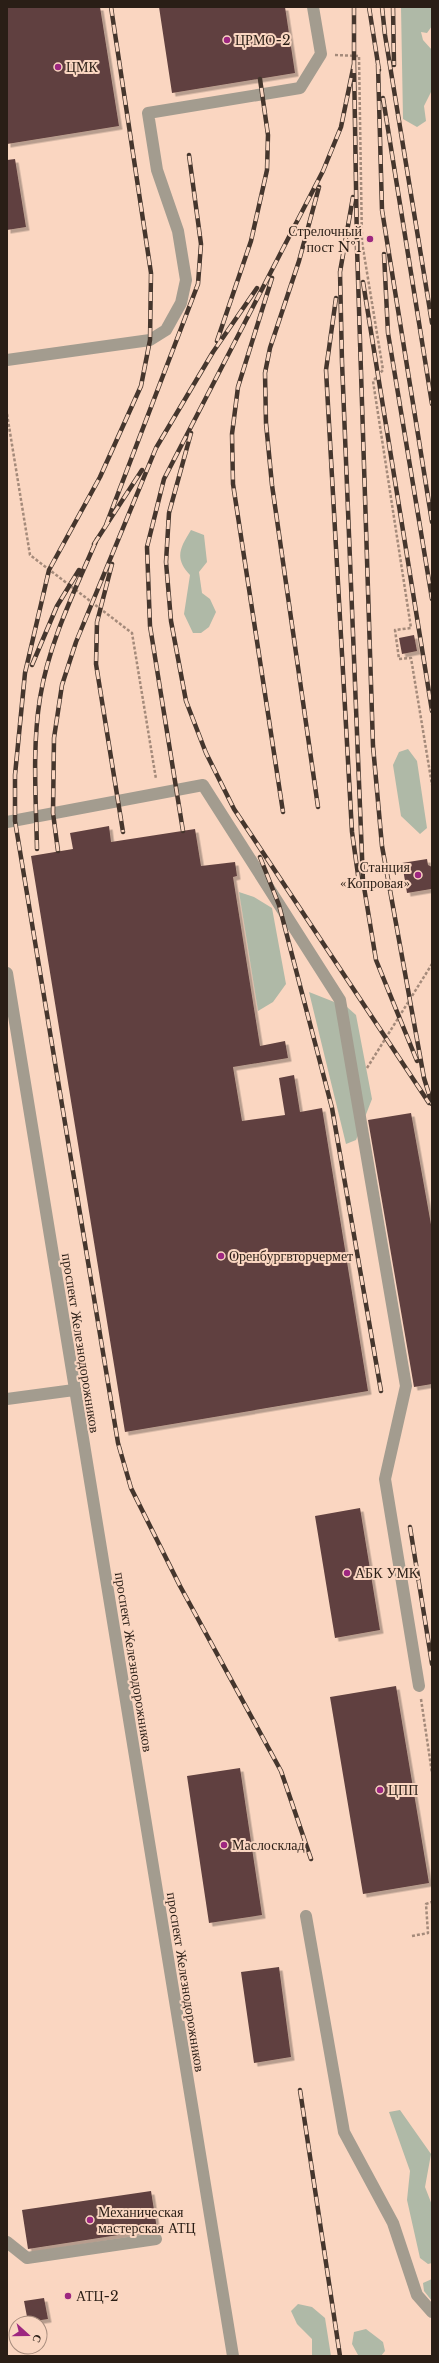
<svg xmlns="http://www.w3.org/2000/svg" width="439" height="2363" viewBox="0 0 439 2363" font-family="'Libre Baskerville',serif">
<defs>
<filter id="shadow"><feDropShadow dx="3.5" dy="3.5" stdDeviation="0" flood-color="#0004"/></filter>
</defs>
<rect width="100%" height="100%" fill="#fad6c1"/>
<path fill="#afb9a7" d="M401,7H432V26L427,33L421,32L423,40L432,50V90L424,106L426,121L417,127L403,119Z
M191,530L204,535L207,562L199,572L202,593L210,599L216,612L209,627L201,633H193L184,614L190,575C174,558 180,548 191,530Z
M408,749L417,761L427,828L420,834L401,816L393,765L399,752Z
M239,892L254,897L272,908L286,984L273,1002L258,1011Z
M309,992L347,1007L356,1015L372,1099L356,1140L346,1144Z
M400,2110L431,2154L425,2187L432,2205V2263L428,2264L420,2258L407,2200L410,2171L389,2112Z
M432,2279V2301L424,2291L423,2283Z
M298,2304L312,2307L325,2318L331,2356H312V2339L297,2324L291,2311Z
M366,2329L383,2342L385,2351L381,2356L358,2355L352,2344L354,2332Z"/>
<path fill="#60413f" filter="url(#shadow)" d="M7,7H100L119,126L7,144Z
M159,7H285L295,73L172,93Z
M15,159L26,227L7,230V160Z
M414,635L417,651L402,654L399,638Z
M109,826L111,842L195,829L201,866L235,862L237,876L233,877L260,1046L285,1041L288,1058L233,1067L242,1121L285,1115L279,1078L294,1075L300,1112L322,1108L368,1391L125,1432L31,856L73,849L70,833Z
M427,859L428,865L432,867L431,889L407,893L402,863Z
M411,1113L432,1230V1384L414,1387L368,1120Z
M360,1508L380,1630L335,1638L315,1516Z
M396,1686L429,1883L363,1894L330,1697Z
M240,1768L262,1915L209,1923L187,1776Z
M279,1967L291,2057L254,2063L241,1972Z
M151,2191L157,2229L28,2249L22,2210Z
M44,2298L48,2319L28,2322L24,2301Z"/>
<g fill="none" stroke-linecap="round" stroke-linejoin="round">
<path stroke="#a48a7a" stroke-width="2.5" stroke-dasharray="3 2" stroke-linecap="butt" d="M335,55L359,56L362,242L383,370L373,381L411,628L395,630L399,659L411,658L432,785
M7,414L30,555L132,633L156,779
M367,1068L432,964
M421,1699L432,1773
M412,1936L428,1933L426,1904L432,1902"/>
<path stroke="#a39c8f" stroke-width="12" d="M7,360L150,340L166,330L181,303L186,280L178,231L157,170L148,113L300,88L321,54L313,7
M7,822L203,785L340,1000L406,1386L385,1479L419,1686
M7,973L233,2356
M7,1399L74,1390
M306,1916L344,2132L393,2223L417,2295L432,2312
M7,2242L27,2258L156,2239"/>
<g stroke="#45362d" stroke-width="4.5">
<path id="rail" d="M111,7L151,273L150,340L141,386L100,477L49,570L25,673L15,775V821L118,1443L131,1488L180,1586L281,1771L311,1859
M369,7L379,70
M382,7L385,35L432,323
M393,7L394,65
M354,64L357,247L373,746L382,846L424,1078L432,1104
M378,65L382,210L432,522
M383,98L432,404
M353,197L340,272L342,362L363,881L376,960L417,1061
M384,254L388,333L432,599
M272,278L238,387L232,434L233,484L283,812
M363,282L432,711
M336,298L326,370L352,832L359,882
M217,341L251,241L267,170L268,135L260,79
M191,433L169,513L166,562L171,621L186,701L206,753L234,809L429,1103
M106,525L198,284L201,244L189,155
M94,544L142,470
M112,564L97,622L96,664L123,832
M32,665L57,606L79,570
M318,807L272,485L266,423L265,373L270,348L299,261L319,187
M183,831L150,626L147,547L164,479L323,171L341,127L354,64V7
M37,849C36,799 32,748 40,698C49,642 75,590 97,539
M58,851L53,813L54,738L62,685L76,642L156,448L213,352L257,288
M260,857L279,905L332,1108L381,1391
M410,1527L432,1664
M300,2090L340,2356"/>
</g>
<use href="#rail" stroke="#fad6c1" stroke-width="3" stroke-dasharray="9" stroke-linecap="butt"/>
</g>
<g fill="#9d2780" stroke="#fad6c1" stroke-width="1.5">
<circle cx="227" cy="40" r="4"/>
<circle cx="58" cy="67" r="4"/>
<circle cx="370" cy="239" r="4"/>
<circle cx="418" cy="875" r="4"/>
<circle cx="221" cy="1256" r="4"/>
<circle cx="347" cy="1573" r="4"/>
<circle cx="380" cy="1790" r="4"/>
<circle cx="224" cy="1845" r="4"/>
<circle cx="90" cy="2220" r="4"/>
<circle cx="68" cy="2296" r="4"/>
</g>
<g text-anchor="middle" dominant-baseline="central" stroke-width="4" stroke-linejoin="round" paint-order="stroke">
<g font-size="14" fill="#2a1e16" stroke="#fad6c1" text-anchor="start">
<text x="235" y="40">ЦРМО-2</text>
<text x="66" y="67">ЦМК</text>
<text x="362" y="231" text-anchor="end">Стрелочный<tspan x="362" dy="16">пост №1</tspan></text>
<text x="410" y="867" text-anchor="end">Станция<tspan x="410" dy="16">«Копровая»</tspan></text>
<text x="229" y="1256">Оренбургвторчермет</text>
<text x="355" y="1573">АБК УМК</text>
<text x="388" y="1790">ЦПП</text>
<text x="232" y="1845">Маслосклад</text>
<text x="98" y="2212">Механическая<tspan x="98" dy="16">мастерская АТЦ</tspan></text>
<text x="76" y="2296">АТЦ-2</text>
</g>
<g font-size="14" fill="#2a1e16" stroke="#fad6c1">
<text transform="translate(81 1343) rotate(81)">проспект Железнодорожников</text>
<text transform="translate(134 1662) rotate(81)">проспект Железнодорожников</text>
<text transform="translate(186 1982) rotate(81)">проспект Железнодорожников</text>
</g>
</g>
<rect width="439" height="2363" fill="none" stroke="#2a1e16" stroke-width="16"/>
<g transform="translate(28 2335) rotate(111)"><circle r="19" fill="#fad6c1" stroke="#a78c7d"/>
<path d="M0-3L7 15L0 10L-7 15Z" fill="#9d2780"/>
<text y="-6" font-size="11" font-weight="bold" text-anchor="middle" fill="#2a1e16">С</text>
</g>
</svg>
